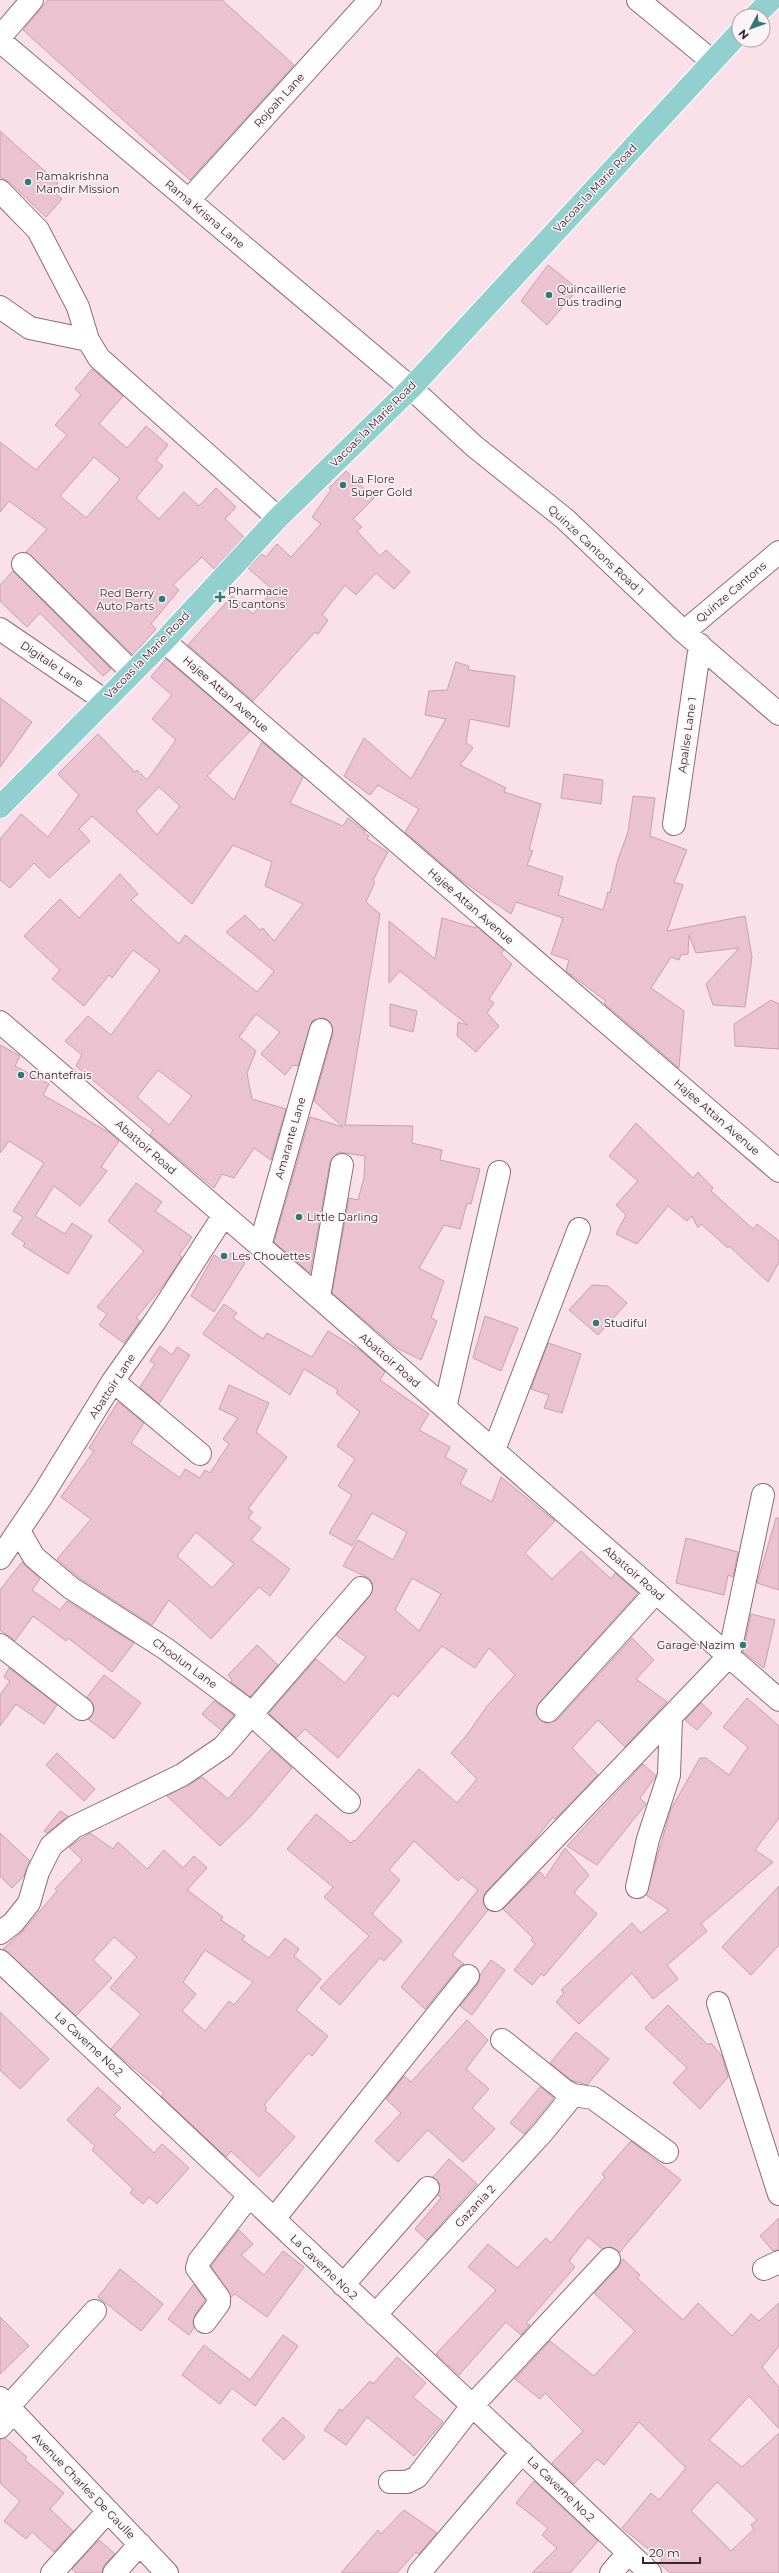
<svg xmlns="http://www.w3.org/2000/svg" width="779" height="2573" viewBox="0 0 779 2573" font-family="Montserrat,sans-serif">
<rect width="100%" height="100%" fill="#fae1e9"/>
<path fill="#ebc2d0" stroke="#c7a0ad" fill-rule="evenodd" d="M48,0H222L294,65L190,180L23,30Z
M0,131L58,183L52,190L62,199L46,217L9,182L0,177Z
M548,265L578,289L547,325L521,301Z
M92,369L123,396L99,424L127,448L146,426L168,445L156,460L163,466L136,498L159,519L184,492L199,506L216,488L236,507L225,519L244,537L214,569L202,557L173,585L179,590L151,624L156,629L133,655L26,552L47,529L9,501L0,512V442L36,470L67,435L55,425L81,395L75,389ZM94,457L120,479L86,518L60,496Z
M346,471L374,498L353,519L362,527L357,531L380,556L386,550L410,572L394,589L376,573L356,595L345,585L322,615L328,620L318,634L315,632L253,701L188,645L232,596L253,614L273,590L248,568L262,554L266,557L277,544L291,557L321,524L312,517L331,490L329,488Z
M13,571L111,669L103,676L40,613L27,627L0,601V585Z
M166,659L250,731L207,776L234,800L262,742L303,777L290,803L343,826L348,818L365,831L364,833L369,836L367,839L388,852L373,880L375,882L366,902L380,914L345,1125L413,1126L412,1143L442,1150L440,1160L480,1169L471,1204L467,1203L460,1229L444,1225L419,1268L444,1281L431,1318L437,1321L421,1360L397,1348L332,1293L349,1198L358,1200L364,1178L365,1156L339,1152L330,1162L310,1273L274,1242L310,1117L343,1127L314,1101L333,1033L330,1022L324,1018L312,1021L298,1066L293,1065L285,1075L261,1054L280,1032L256,1014L239,1037L256,1051L247,1073L252,1099L286,1109L271,1160L254,1148L234,1178L222,1174L214,1188L150,1135L153,1130L76,1066L82,1055L65,1041L88,1016L111,1035L160,970L133,950L112,978L109,975L84,1006L52,979L60,970L24,936L60,899L79,918L120,874L138,894L131,900L179,944L185,935L257,992L274,971L226,932L245,915L260,930L263,928L274,941L303,904L265,886L272,862L233,845L192,904L92,816L79,829L90,841L49,878L34,863L10,888L0,880V839L21,814L48,837L79,795L58,774L98,734L135,772L137,770L147,780L176,740L152,719L172,695L151,677ZM159,787L180,806L157,835L136,811ZM158,1070L192,1096L169,1125L137,1097Z
M456,662L469,666L468,670L515,676L509,727L470,719L466,742L473,748L460,765L506,788L504,792L541,804L529,850L533,851L527,865L563,877L558,895L603,910L608,892L610,893L618,859L628,832L633,796L655,798L650,836L687,850L674,882L683,885L667,931L745,916L752,957L745,1007L713,1005L706,984L739,948L696,953L689,935L688,954L681,955L679,960L671,957L651,988L684,1011L679,1068L604,1003L606,1001L566,971L569,960L551,954L563,918L516,902L511,914L461,880L405,832L419,809L378,785L370,795L344,776L364,738L411,779L446,719L425,715L429,691L447,690Z
M0,698L32,722L0,767Z
M564,774L603,780L601,804L561,798Z
M442,918L475,928L476,926L504,950L501,954L512,964L489,999L494,1003L487,1013L499,1026L476,1052L457,1036L458,1022L468,1025L400,971L389,983V921L435,959Z
M771,1000L779,1004V1049L735,1046L734,1024Z
M390,1004L417,1011L413,1032L390,1026Z
M0,1045L20,1056L15,1066L49,1084L43,1095L110,1133L119,1141L101,1167L107,1171L80,1206L54,1186L35,1216L65,1234L72,1223L92,1236L68,1274L23,1246L25,1243L12,1234L23,1217L13,1211L44,1163L9,1141L0,1153Z
M636,1123L693,1178L698,1172L713,1188L711,1191L753,1229L757,1224L779,1241V1262L768,1282L729,1246L728,1248L701,1224L698,1228L692,1216L687,1221L668,1206L637,1244L616,1234L626,1215L616,1205L638,1181L609,1156Z
M136,1183L162,1202L155,1211L192,1237L179,1255L182,1257L166,1282L136,1318L140,1321L124,1343L99,1325L107,1314L97,1307L144,1251L108,1221Z
M231,1253L245,1263L214,1312L191,1296L214,1255L225,1262Z
M592,1285L608,1286L627,1303L598,1335L569,1310Z
M224,1304L237,1313L233,1318L263,1339L267,1333L312,1357L328,1331L361,1351L385,1372L380,1380L429,1414L419,1430L450,1447L445,1457L467,1470L460,1484L492,1502L501,1477L555,1521L525,1553L552,1579L581,1551L611,1579L615,1573L638,1593L539,1703L536,1714L545,1723L557,1720L632,1638L654,1660L636,1679L667,1702L625,1747L598,1720L572,1748L598,1775L555,1819L553,1817L532,1843L486,1892L483,1903L488,1910L452,1955L464,1964L458,1968L425,2009L401,1987L478,1890L462,1877L458,1881L414,1841L389,1870L400,1880L372,1914L402,1941L384,1961L380,1958L340,2005L320,1988L369,1936L324,1897L333,1887L287,1849L316,1814L351,1843L354,1840L355,1841L419,1769L457,1803L477,1779L451,1753L466,1736L488,1705L515,1675L489,1648L475,1668L442,1646L398,1697L393,1693L338,1758L305,1729L296,1738L269,1713L316,1659L345,1683L366,1657L336,1635L370,1596L373,1584L369,1578L343,1566L358,1540L393,1560L407,1532L372,1513L352,1546L329,1533L352,1495L338,1486L355,1459L337,1446L360,1412L336,1393L338,1390L304,1369L290,1395L203,1334ZM412,1578L441,1594L419,1631L395,1610Z
M485,1316L518,1328L501,1371L473,1358Z
M548,1343L581,1354L562,1413L544,1408L549,1395L531,1389Z
M160,1346L172,1355L177,1347L190,1355L159,1404L140,1387L155,1364L150,1361Z
M229,1385L269,1403L256,1432L287,1457L248,1509L253,1512L248,1518L261,1528L251,1540L290,1569L270,1596L259,1587L211,1639L169,1600L152,1625L81,1579L57,1559L91,1519L61,1497L94,1451L89,1448L118,1402L144,1423L131,1443L180,1478L185,1469L200,1478L205,1470L210,1473L229,1444L223,1439L238,1418L219,1409ZM196,1532L234,1564L212,1588L177,1556Z
M776,1518H779V1590L757,1583Z
M686,1538L738,1552L733,1577L728,1575L724,1595L676,1583Z
M22,1562L40,1579L32,1590L60,1610L67,1601L134,1643L112,1672L68,1638L66,1641L33,1616L15,1641L0,1630V1590Z
M751,1614L775,1620L764,1668L743,1652Z
M257,1645L278,1665L250,1697L231,1682L232,1680L228,1675Z
M9,1668L57,1705L44,1724L16,1704L0,1726V1695L10,1681L4,1677Z
M104,1675L141,1703L114,1739L88,1719L94,1710L93,1704L87,1697Z
M747,1698L779,1726V1818L755,1850L773,1862L701,1924L707,1931L667,1965L678,1979L653,1999L632,1973L579,2024L556,2002L564,1993L561,1990L632,1923L641,1933L669,1910L646,1895L671,1809L700,1758H706L729,1775L748,1747L723,1727Z
M214,1701L234,1715L221,1730L202,1714Z
M701,1703L712,1713L697,1730L685,1720Z
M271,1749L292,1768L252,1815L220,1846L167,1796L202,1777L228,1799Z
M57,1753L95,1789L84,1801L46,1765Z
M643,1764L656,1776L640,1798L646,1804L597,1865L567,1846Z
M60,1811L68,1816L47,1833L44,1831Z
M0,1833L30,1861L24,1876L12,1888L0,1876Z
M90,1833L113,1849L118,1842L147,1869L164,1850L183,1868L194,1856L207,1868L187,1890L223,1917L221,1920L245,1936L242,1940L269,1958L285,1938L299,1949L294,1956L321,1979L296,2010L328,2036L312,2056L308,2053L264,2105L267,2108L265,2110L295,2137L259,2177L231,2151L226,2157L161,2096L164,2093L111,2049L141,2014L110,1988L137,1957L114,1937L93,1960L112,1978L76,2016L3,1949L23,1931L57,1891L55,1889L82,1860L69,1847ZM205,1950L253,1982L234,2005L229,2001L205,2031L182,2011L196,1994L183,1982Z
M565,1848L589,1875L574,1893L597,1914L544,1976L541,1974L532,1985L514,1970L535,1944L531,1940L533,1938L503,1909L540,1872L545,1878Z
M779,1886V1945L751,1975L722,1947Z
M491,1960L505,1970L472,2015L460,2006L478,1984L480,1975Z
M668,2005L708,2045L711,2043L722,2056L728,2077L700,2109L673,2083L687,2068L645,2028Z
M0,2012L49,2059L20,2089L0,2070Z
M467,2020L488,2040L466,2069L489,2089L472,2108L495,2129L463,2162L428,2130L398,2162L375,2141L401,2113L386,2099L404,2076L411,2082Z
M576,2032L609,2059L587,2085L571,2080L550,2063Z
M98,2087L121,2108L114,2115L154,2153L162,2144L189,2168L157,2204L149,2197L143,2204L130,2193L133,2189L92,2150L95,2146L67,2120Z
M540,2087L554,2098L524,2134L510,2123Z
M631,2141L681,2180L619,2253L611,2247L602,2249L588,2237L569,2261L575,2267L526,2323L530,2325L521,2335L506,2322L459,2375L436,2354L496,2290L468,2267L488,2244L517,2268L546,2238L551,2243L605,2177L602,2174Z
M449,2159L477,2184L427,2240L415,2229L441,2198L438,2195L440,2184L433,2177Z
M779,2218V2250L773,2251L760,2236Z
M239,2230L253,2244L241,2255L264,2275L283,2251L304,2267L267,2317L235,2294L231,2297L211,2266Z
M623,2259L640,2275L637,2278L683,2320L698,2303L732,2336L751,2314L759,2321L779,2303V2346L762,2367L779,2387V2429L749,2396L709,2440L742,2467L779,2433V2573H670L659,2563L662,2560L622,2528L651,2493L659,2500L686,2468L639,2422L604,2465L597,2459L574,2484L552,2463L583,2431L545,2393L540,2399L515,2379L550,2341L594,2376L635,2331L594,2293L618,2268ZM717,2482L757,2520L751,2525L754,2529L731,2551L691,2511Z
M120,2269L163,2304L141,2331L98,2297Z
M194,2284L205,2300L195,2315L193,2321L194,2328L189,2335L168,2319Z
M0,2317L29,2346L0,2374Z
M283,2335L298,2346L255,2406L232,2388L220,2404L182,2375L204,2345L250,2380Z
M397,2357L426,2383L413,2397L443,2422L414,2456L367,2417L346,2445L324,2430L340,2409L342,2411L370,2381L373,2384Z
M283,2417L305,2437L284,2460L262,2440Z
M5,2438L27,2457L25,2460L64,2493L50,2509L73,2531L54,2552L32,2532L26,2539L4,2521L20,2501L0,2483V2439Z
M534,2481L598,2541L570,2573H532L557,2548L542,2535L548,2528L516,2503Z
M404,2510L437,2533L419,2554L416,2552L397,2573H341L378,2530L381,2534Z
M99,2540L115,2554L104,2565L102,2573H76L72,2569Z"/>
<g fill="none" stroke-linecap="round" stroke-linejoin="round">
<g stroke="#8f6b78" stroke-width="24">
<path id="minor" d="M638,0L712,61
M0,37L32,0
M0,41L411,388L474,446L565,519L684,632L779,714
M0,191L38,230L78,307L88,340L99,358L278,518
M189,200L370,0
M0,307L30,328L88,340
M23,564L132,672
M0,629L104,700
M684,632L779,552
M164,641L779,1171
M674,824L700,645
M0,1022L260,1246L779,1700
M260,1246L321,1030
M319,1297L342,1165
M113,1381L200,1454
M445,1408L499,1172
M494,1450L579,1229
M19,1531L34,1557L71,1588L166,1649L241,1705L349,1802
M0,1558L42,1496L113,1381L156,1320L224,1215
M0,1645L82,1709
M548,1711L656,1592
M637,1887L648,1839L669,1775L671,1717
M495,1900L729,1656L763,1495
M0,1933L13,1923L29,1903L38,1872L51,1846L74,1827L182,1775L223,1747L361,1588
M0,1961L650,2573
M718,2003L779,2194
M502,2040L564,2090L573,2095L593,2098L667,2152
M274,2219L468,1976
M764,2269L779,2262
M343,2285L428,2188
M375,2315L542,2133L573,2095
M205,2322L219,2303V2298L197,2268L199,2261L249,2196
M0,2398L167,2573
M8,2407L95,2311
M0,2427L13,2412
M390,2482H407L417,2477L472,2406L609,2259
M52,2573L108,2511
M114,2573L140,2544
M419,2573L522,2452
M611,2573L628,2553"/>
</g>
<g stroke="#fff" stroke-width="24">
<path id="major" d="M755,16L771,0
M0,807L164,641L278,518L411,388L739,33"/>
</g>
<use href="#minor" stroke="#fff" stroke-width="22"/>
<use href="#major" stroke="#91d0ce" stroke-width="22"/>
</g>
<g fill="#307977" stroke="#fcf4f6" stroke-width="1.5">
<circle cx="28" cy="182" r="4"/>
<circle cx="549" cy="295" r="4"/>
<circle cx="343" cy="485" r="4"/>
<path d="M218 591h4v4h4v4h-4v4h-4v-4h-4v-4h4z"/>
<circle cx="162" cy="599" r="4"/>
<circle cx="21" cy="1075" r="4"/>
<circle cx="299" cy="1217" r="4"/>
<circle cx="224" cy="1256" r="4"/>
<circle cx="596" cy="1323" r="4"/>
<circle cx="743" cy="1645" r="4"/>
</g>
<g text-anchor="middle" dominant-baseline="central" stroke-width="3" stroke-linejoin="round" paint-order="stroke">
<g font-size="11" fill="#37282d" stroke="#fcf4f6">
<text transform="translate(279 100) rotate(-48)">Rojoah Lane</text>
<text transform="translate(595 188) rotate(-47)">Vacoas la Marie Road</text>
<text transform="translate(205 214) rotate(40)">Rama Krisna Lane</text>
<text transform="translate(373 424) rotate(-45)">Vacoas la Marie Road</text>
<text transform="translate(596 550) rotate(43)">Quinze Cantons Road 1</text>
<text transform="translate(731 592) rotate(-40)">Quinze Cantons</text>
<text transform="translate(147 655) rotate(-46)">Vacoas la Marie Road</text>
<text transform="translate(52 664) rotate(34)">Digitale Lane</text>
<text transform="translate(226 694) rotate(41)">Hajee Attan Avenue</text>
<text transform="translate(687 735) rotate(-82)">Apalise Lane 1</text>
<text transform="translate(471 906) rotate(41)">Hajee Attan Avenue</text>
<text transform="translate(717 1117) rotate(41)">Hajee Attan Avenue</text>
<text transform="translate(290 1138) rotate(-74)">Amarante Lane</text>
<text transform="translate(146 1147) rotate(41)">Abattoir Road</text>
<text transform="translate(390 1360) rotate(41)">Abattoir Road</text>
<text transform="translate(112 1386) rotate(-57)">Abattoir Lane</text>
<text transform="translate(634 1573) rotate(41)">Abattoir Road</text>
<text transform="translate(185 1663) rotate(36)">Choolun Lane</text>
<text transform="translate(89 2044) rotate(43)">La Caverne No.2</text>
<text transform="translate(475 2206) rotate(-47)">Gazania 2</text>
<text transform="translate(324 2267) rotate(44)">La Caverne No.2</text>
<text transform="translate(84 2486) rotate(46)">Avenue Charles De Gaulle</text>
<text transform="translate(561 2489) rotate(44)">La Caverne No.2</text>
</g>
<g font-size="11" fill="#37282d" stroke="#fcf4f6" text-anchor="start">
<text x="36" y="176">Ramakrishna<tspan x="36" dy="13">Mandir Mission</tspan></text>
<text x="557" y="289">Quincaillerie<tspan x="557" dy="13">Dus trading</tspan></text>
<text x="351" y="479">La Flore<tspan x="351" dy="13">Super Gold</tspan></text>
<text x="228" y="591">Pharmacie<tspan x="228" dy="13">15 cantons</tspan></text>
<text x="154" y="593" text-anchor="end">Red Berry<tspan x="154" dy="13">Auto Parts</tspan></text>
<text x="29" y="1075">Chantefrais</text>
<text x="307" y="1217">Little Darling</text>
<text x="232" y="1256">Les Chouettes</text>
<text x="604" y="1323">Studiful</text>
<text x="735" y="1645" text-anchor="end">Garage Nazim</text>
</g>
</g>
<g transform="translate(751 28) rotate(229)"><circle r="19" fill="#fcf4f6" stroke="#ada2a6"/>
<path d="M0-3L7 15L0 10L-7 15Z" fill="#307977"/>
<text y="-6" font-size="11" font-weight="bold" text-anchor="middle" fill="#37282d">N</text>
</g>
<path d="M643 2557v6h57v-6" fill="none" stroke="#37282d" stroke-width="2"/>
<text x="649" y="2557" font-size="12" fill="#37282d" stroke="#fcf4f6" stroke-width="3" paint-order="stroke">20 m</text>
</svg>
